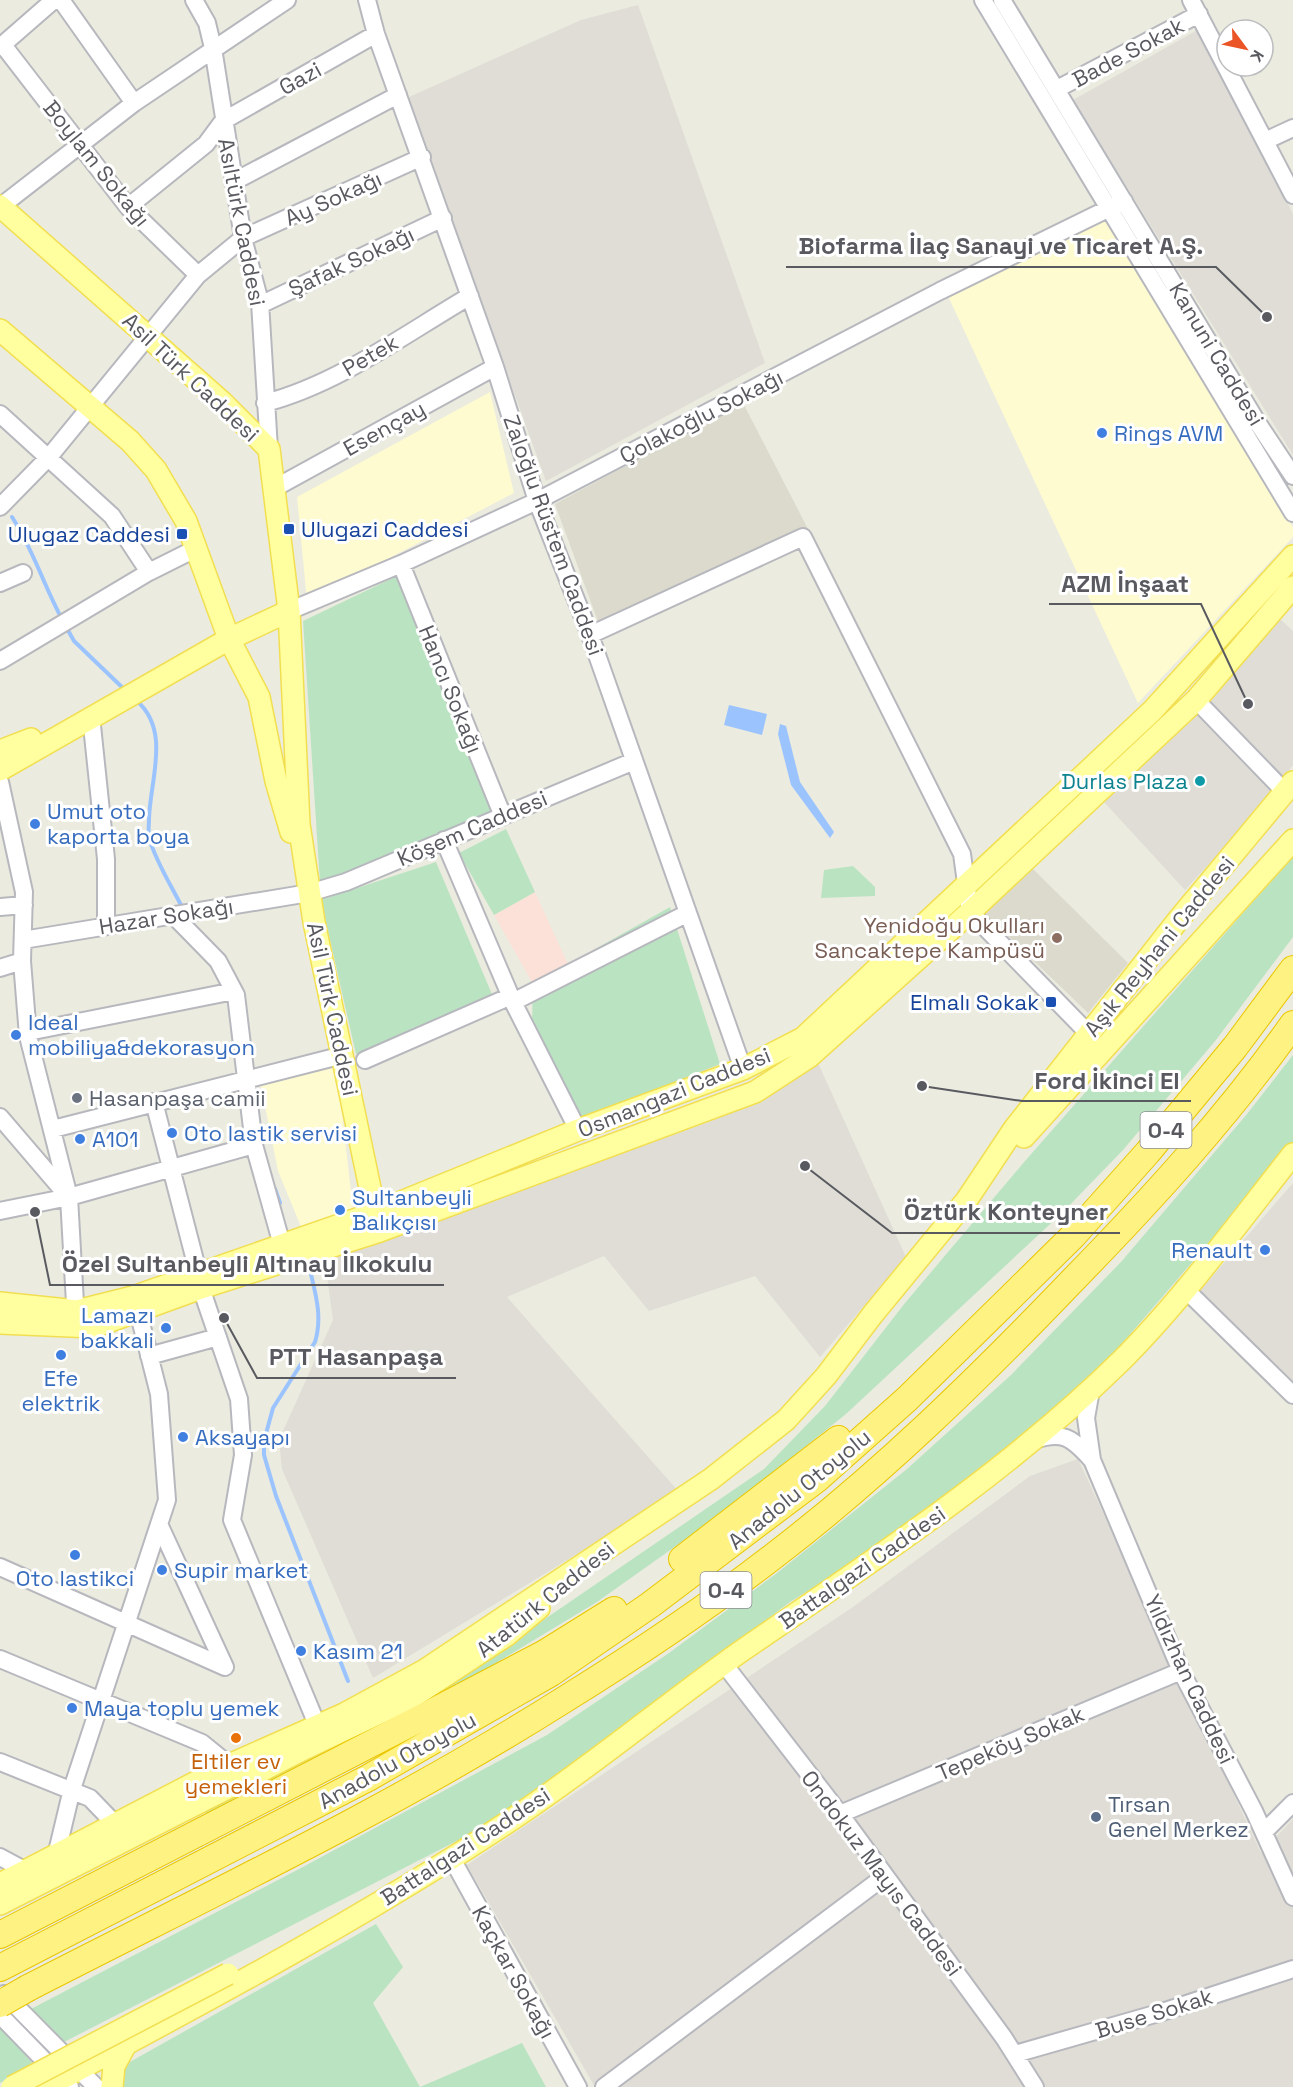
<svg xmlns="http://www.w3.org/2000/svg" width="1293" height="2087" viewBox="0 0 1293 2087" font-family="'Space Grotesk',sans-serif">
<rect width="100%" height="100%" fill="#ebebdf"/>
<path fill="#fefbd1" d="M1103,218L1293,527V537L1138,703L948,296Z
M490,392L514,493L307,601L297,497Z
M336,1060L354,1218L304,1234L278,1171L260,1081Z"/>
<path fill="#dfddd6" d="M638,5L765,363L546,481L407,98L581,20Z
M1201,28L1293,214V455L1073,100Z
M1279,618L1293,631V765L1283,778L1207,706Z
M1196,715L1273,794L1185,890L1104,802Z
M818,1063L906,1257L820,1357L755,1276L649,1311L604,1256L507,1297L679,1492L373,1678L282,1469L279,1440L333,1320L325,1261L717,1119Z
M1293,1183V1381L1197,1294Z
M1078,1459L1261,1853L1293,1819V2087H595L467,1865L853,1607L1030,1476Z"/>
<path fill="#dbdacd" d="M743,403L809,531L600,627L555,504Z
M1032,868L1128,963L1088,1013L985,914Z"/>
<path fill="#fbe1d8" d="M535,892L568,964L533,984L494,915Z"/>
<path fill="#bae4c1" d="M399,575L493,812L320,883L303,621Z
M506,829L535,892L494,915L459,853Z
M1293,856V937L1216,1040L1123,1150L1061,1214L846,1414L721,1514L597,1602L438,1698L208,1816L203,1808L437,1693L764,1469L825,1406L905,1303L1025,1161Z
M436,862L494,999L356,1054L321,900Z
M853,866L875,887V896L821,898L824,870Z
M670,907L720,1064L580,1120L532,1024L533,984Z
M1293,1055V1142L1281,1159L1095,1375L997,1458L885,1543L790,1602L561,1776L484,1827L64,2042L29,2010L301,1868L547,1735L669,1653L777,1573L907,1469L1011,1375L1121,1262L1247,1114Z
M376,1924L403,1967L373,2003L420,2087L522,2043L546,2087H124L121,2077L128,2063Z
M0,2026L34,2065L0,2083Z"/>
<path fill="#9bc4ff" d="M729,705L767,714L762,735L724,725Z
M780,724L786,726L800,782L834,832L830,838L791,785L778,734Z"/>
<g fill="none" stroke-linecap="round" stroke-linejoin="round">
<path stroke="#9bc4ff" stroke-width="4" d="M12,517C33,549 44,586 62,619
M65,625L74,641L125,690
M137,701C171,731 150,780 149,819C149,825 148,832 149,838C156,862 172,887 183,909
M275,1189L280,1203
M309,1266C315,1292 323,1316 315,1342L273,1408L264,1441V1455L276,1496L348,1681"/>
<g stroke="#b7b8be" stroke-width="20">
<path id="minor" d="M61,0L134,103
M194,0L207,23L213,48L243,238L260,302L269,449
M367,0L376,34L495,367L537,501L590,635L743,1069
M983,0L1293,513
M1002,0L1257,422L1293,476
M1191,0L1293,195
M3,45L128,207L198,275
M0,47L54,0
M1057,89L1199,14
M1265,141L1293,128
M233,182L398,95
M0,207L134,103L287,0
M128,207L206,144L223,121L376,34
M260,305L443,218
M265,403C338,384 405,334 470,296
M0,414L112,516L149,572
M273,489L495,367
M0,507L49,457L198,275L243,238L422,157
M401,564L502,814
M0,583L23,573
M289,611L401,564L537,501L940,291L1124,201
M590,635L803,537L962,854L970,912L1088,1033
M0,661L149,572L195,549
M1196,700L1285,792
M91,716L106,859V926
M0,782L24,892L22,961L28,1036L69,1197L76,1321
M444,840L513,1002
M0,907L24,905
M173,915L218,961L236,995L254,1145L282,1245
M23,940L309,893L346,882L634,761
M0,968L22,961
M28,1032L234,991
M365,1060L511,996
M154,1102L198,1272
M0,1117L66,1194
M53,1129L343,1055
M578,1130L513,1002L688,913
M0,1211L69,1197L254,1145
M201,1288L239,1399L243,1455L232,1520L318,1727
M1184,1288L1293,1395
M149,1356L218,1337
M1091,1390L1086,1418L1092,1460L1181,1671L1254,1811L1293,1897
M1034,1440C1063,1431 1071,1437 1091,1459
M0,1567L225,1667L159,1524
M0,1659L202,1743L229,1765
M724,1664L840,1814L1004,2038L1035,2087
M0,1762L90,1798L115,1824
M840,1814L1181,1671
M1264,1832L1293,1803
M56,1856L72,1789L167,1500L159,1394L138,1311
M0,1857L26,1871
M451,1857L578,2087
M4,1994L96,2087
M0,2015L70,2087
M1015,2054L1162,2012L1293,1969
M604,2087L885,1876"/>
</g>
<g stroke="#f2df51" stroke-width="24">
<path id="major" d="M0,206L222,402L269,449L289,611L299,824L314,922L378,1226
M0,330L130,441L156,470L186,521L229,639L259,697L276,781L291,832
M0,751L31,739
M0,770L229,639L289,611
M1024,1137L1293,840
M0,1303L77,1311L133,1297L374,1213L578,1130L743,1069L803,1038L1152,711L1293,556
M0,1323L94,1327L201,1288L380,1231L755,1092L809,1057L970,912L1196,700L1293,587
M0,1884L229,1765L344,1714L425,1670L711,1479L786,1420L826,1376L873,1314L966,1201L1014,1129L1179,919L1293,782
M0,1904L306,1748L411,1698L507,1635L539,1608
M46,2087C201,2004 358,1921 505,1824C586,1771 661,1708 740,1652C872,1561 1007,1473 1122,1360C1182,1300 1240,1221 1293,1154
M112,2087L114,2066L126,2044"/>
</g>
<g stroke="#eac600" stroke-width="28">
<path id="highway" d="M682,1559L838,1439
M0,1935L417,1720L545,1653L614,1610
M0,1968L368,1778L551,1673L650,1605L817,1479L907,1399L1073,1236L1148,1152L1235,1047L1293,969
M28,1988C207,1896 391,1809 562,1701C635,1656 707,1608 775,1555C882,1473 979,1378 1072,1281C1151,1200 1228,1116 1293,1024"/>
</g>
<use href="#minor" stroke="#fff" stroke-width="16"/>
<use href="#major" stroke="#ffffa0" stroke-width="21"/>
<use href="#highway" stroke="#fef283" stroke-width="26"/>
<g stroke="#f2df51" stroke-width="24" stroke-linecap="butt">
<path id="major-bridge" d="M12,2087L228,1974"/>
</g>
<g stroke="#eac600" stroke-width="28" stroke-linecap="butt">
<path id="highway-bridge" d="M0,2004L28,1988"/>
</g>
<use href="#major-bridge" stroke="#ffffa0" stroke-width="21"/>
<use href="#highway-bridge" stroke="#fef283" stroke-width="26"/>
</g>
<g fill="#3f7fe0" stroke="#fff" stroke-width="2">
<circle cx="1102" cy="433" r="6"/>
<circle cx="35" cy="824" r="6"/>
<circle cx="16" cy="1035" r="6"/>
<circle cx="172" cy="1133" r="6"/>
<circle cx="80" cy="1139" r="6"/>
<circle cx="340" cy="1210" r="6"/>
<circle cx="1265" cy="1250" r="6"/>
<circle cx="166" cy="1328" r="6"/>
<circle cx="61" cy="1355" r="6"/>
<circle cx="183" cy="1437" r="6"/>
<circle cx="75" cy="1555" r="6"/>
<circle cx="162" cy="1570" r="6"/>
<circle cx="301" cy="1651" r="6"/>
<circle cx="72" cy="1708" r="6"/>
</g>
<g fill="#1a4fb4" stroke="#fff" stroke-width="2">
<rect x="283" y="523" width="12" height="12" rx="3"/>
<rect x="176" y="528" width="12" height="12" rx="3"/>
<rect x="1045" y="996" width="12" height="12" rx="3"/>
</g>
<circle fill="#0f9aa8" stroke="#fff" stroke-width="2" cx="1200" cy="781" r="6"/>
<circle fill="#8d6e63" stroke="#fff" stroke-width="2" cx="1057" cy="938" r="6"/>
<circle fill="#6b7280" stroke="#fff" stroke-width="2" cx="77" cy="1098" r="6"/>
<circle fill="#e8710a" stroke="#fff" stroke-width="2" cx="236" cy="1738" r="6"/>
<circle fill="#5c6f8a" stroke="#fff" stroke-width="2" cx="1096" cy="1817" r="6"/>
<g text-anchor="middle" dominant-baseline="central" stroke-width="6" stroke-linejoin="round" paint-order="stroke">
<g fill="#fff" stroke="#8a8c90" stroke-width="1.5">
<rect x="1140.5" y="1112" width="51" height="36" rx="4.5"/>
<rect x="700.5" y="1572" width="51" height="36" rx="4.5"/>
</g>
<g font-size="21" font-weight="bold" fill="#585a60">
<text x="1166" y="1130">O-4</text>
<text x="726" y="1590">O-4</text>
</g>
<g font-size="22" fill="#585a60" stroke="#fff">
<text transform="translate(1128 52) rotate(-28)">Bade Sokak</text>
<text transform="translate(300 78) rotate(-29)">Gazi</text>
<text transform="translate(97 163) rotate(51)">Boylam Sokağı</text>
<text transform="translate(333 198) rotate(-24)">Ay Sokağı</text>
<text transform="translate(242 222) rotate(79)">Asıltürk Caddesi</text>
<text transform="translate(351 261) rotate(-25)">Şafak Sokağı</text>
<text transform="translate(1217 354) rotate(59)">Kanuni Caddesi</text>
<text transform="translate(370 355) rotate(-30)">Petek</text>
<text transform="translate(191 377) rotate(43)">Asil Türk Caddesi</text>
<text transform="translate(701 416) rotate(-27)">Çolakoğlu Sokağı</text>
<text transform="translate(384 428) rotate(-29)">Esençay</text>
<text transform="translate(554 535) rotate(70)">Zaloğlu Rüstem Caddesi</text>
<text transform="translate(451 689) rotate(68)">Hancı Sokağı</text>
<text transform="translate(472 828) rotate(-23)">Köşem Caddesi</text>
<text transform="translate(166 916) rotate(-9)">Hazar Sokağı</text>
<text transform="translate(1159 946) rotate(-51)">Aşık Reyhani Caddesi</text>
<text transform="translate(333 1009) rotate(78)">Asil Türk Caddesi</text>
<text transform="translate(674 1092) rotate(-22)">Osmangazi Caddesi</text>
<text transform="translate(799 1489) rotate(-39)">Anadolu Otoyolu</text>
<text transform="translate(862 1567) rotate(-35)">Battalgazi Caddesi</text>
<text transform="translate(545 1599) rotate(-39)">Atatürk Caddesi</text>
<text transform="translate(1190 1679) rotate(65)">Yıldızhan Caddesi</text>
<text transform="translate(1010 1743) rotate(-23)">Tepeköy Sokak</text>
<text transform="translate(397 1760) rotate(-29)">Anadolu Otoyolu</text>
<text transform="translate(465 1846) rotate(-33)">Battalgazi Caddesi</text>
<text transform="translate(882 1873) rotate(53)">Ondokuz Mayıs Caddesi</text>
<text transform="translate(514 1972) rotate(61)">Kaçkar Sokağı</text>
<text transform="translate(1154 2013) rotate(-17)">Buse Sokak</text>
</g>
<g font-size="22" fill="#366cbe" stroke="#fff" text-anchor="start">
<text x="1114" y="433">Rings AVM</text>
<text x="47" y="811">Umut oto<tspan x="47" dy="25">kaporta boya</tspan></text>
<text x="28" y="1022">Ideal<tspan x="28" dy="25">mobiliya&amp;dekorasyon</tspan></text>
<text x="184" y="1133">Oto lastik servisi</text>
<text x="92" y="1139">A101</text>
<text x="352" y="1197">Sultanbeyli<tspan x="352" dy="25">Balıkçısı</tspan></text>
<text x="1253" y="1250" text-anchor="end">Renault</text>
<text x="154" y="1315" text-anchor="end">Lamazı<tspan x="154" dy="25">bakkali</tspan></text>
<text x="61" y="1378" text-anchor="middle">Efe<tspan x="61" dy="25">elektrik</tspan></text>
<text x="195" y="1437">Aksayapı</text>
<text x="174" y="1570">Supir market</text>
<text x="75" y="1578" text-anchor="middle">Oto lastikci</text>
<text x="313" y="1651">Kasım 21</text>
<text x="84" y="1708">Maya toplu yemek</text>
</g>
<g font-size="22" fill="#164399" stroke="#fff" text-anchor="end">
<text x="301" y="529" text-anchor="start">Ulugazi Caddesi</text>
<text x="170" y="534">Ulugaz Caddesi</text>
<text x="1039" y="1002">Elmalı Sokak</text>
</g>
<g font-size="22" fill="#0d838f" stroke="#fff" text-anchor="end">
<text x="1188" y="781">Durlas Plaza</text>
</g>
<g font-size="22" fill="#785e54" stroke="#fff" text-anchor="end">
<text x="1045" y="925">Yenidoğu Okulları<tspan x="1045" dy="25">Sancaktepe Kampüsü</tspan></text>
</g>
<g font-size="22" fill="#5b616d" stroke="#fff" text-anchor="start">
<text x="89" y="1098">Hasanpaşa camii</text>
</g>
<g font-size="22" fill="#c56008" stroke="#fff">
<text x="236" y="1761">Eltiler ev<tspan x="236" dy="25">yemekleri</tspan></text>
</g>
<g font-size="22" fill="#4e5e75" stroke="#fff" text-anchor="start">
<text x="1108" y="1804">Tırsan<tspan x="1108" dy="25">Genel Merkez</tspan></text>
</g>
</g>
<path fill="none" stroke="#585a60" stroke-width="2" d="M1267 317L1216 267H786M1248 704L1201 604H1049M922 1086L1022 1101H1191M805 1166L892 1233H1120M35 1212L50 1285H444M224 1318L257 1378H456"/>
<g fill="#585a60" stroke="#fff" stroke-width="2">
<circle cx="1267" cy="317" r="6"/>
<circle cx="1248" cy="704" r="6"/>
<circle cx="922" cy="1086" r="6"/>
<circle cx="805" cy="1166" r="6"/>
<circle cx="35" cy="1212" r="6"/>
<circle cx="224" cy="1318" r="6"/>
</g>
<g font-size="24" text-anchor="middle" font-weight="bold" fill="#585a60" stroke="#fff" stroke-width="6" stroke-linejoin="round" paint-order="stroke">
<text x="1001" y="254">Biofarma İlaç Sanayi ve Ticaret A.Ş.</text>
<text x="1125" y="592">AZM İnşaat</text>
<text x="1107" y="1089">Ford İkinci El</text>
<text x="1006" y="1220">Öztürk Konteyner</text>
<text x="247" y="1272">Özel Sultanbeyli Altınay İlkokulu</text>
<text x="356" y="1365">PTT Hasanpaşa</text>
</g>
<g transform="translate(1245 48) rotate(123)"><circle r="28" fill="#ffffff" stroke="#bcbdbf" stroke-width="1.5"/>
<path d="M0-4.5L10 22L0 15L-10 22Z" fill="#ea5426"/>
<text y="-9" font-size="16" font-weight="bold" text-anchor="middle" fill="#585a60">K</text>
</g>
</svg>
